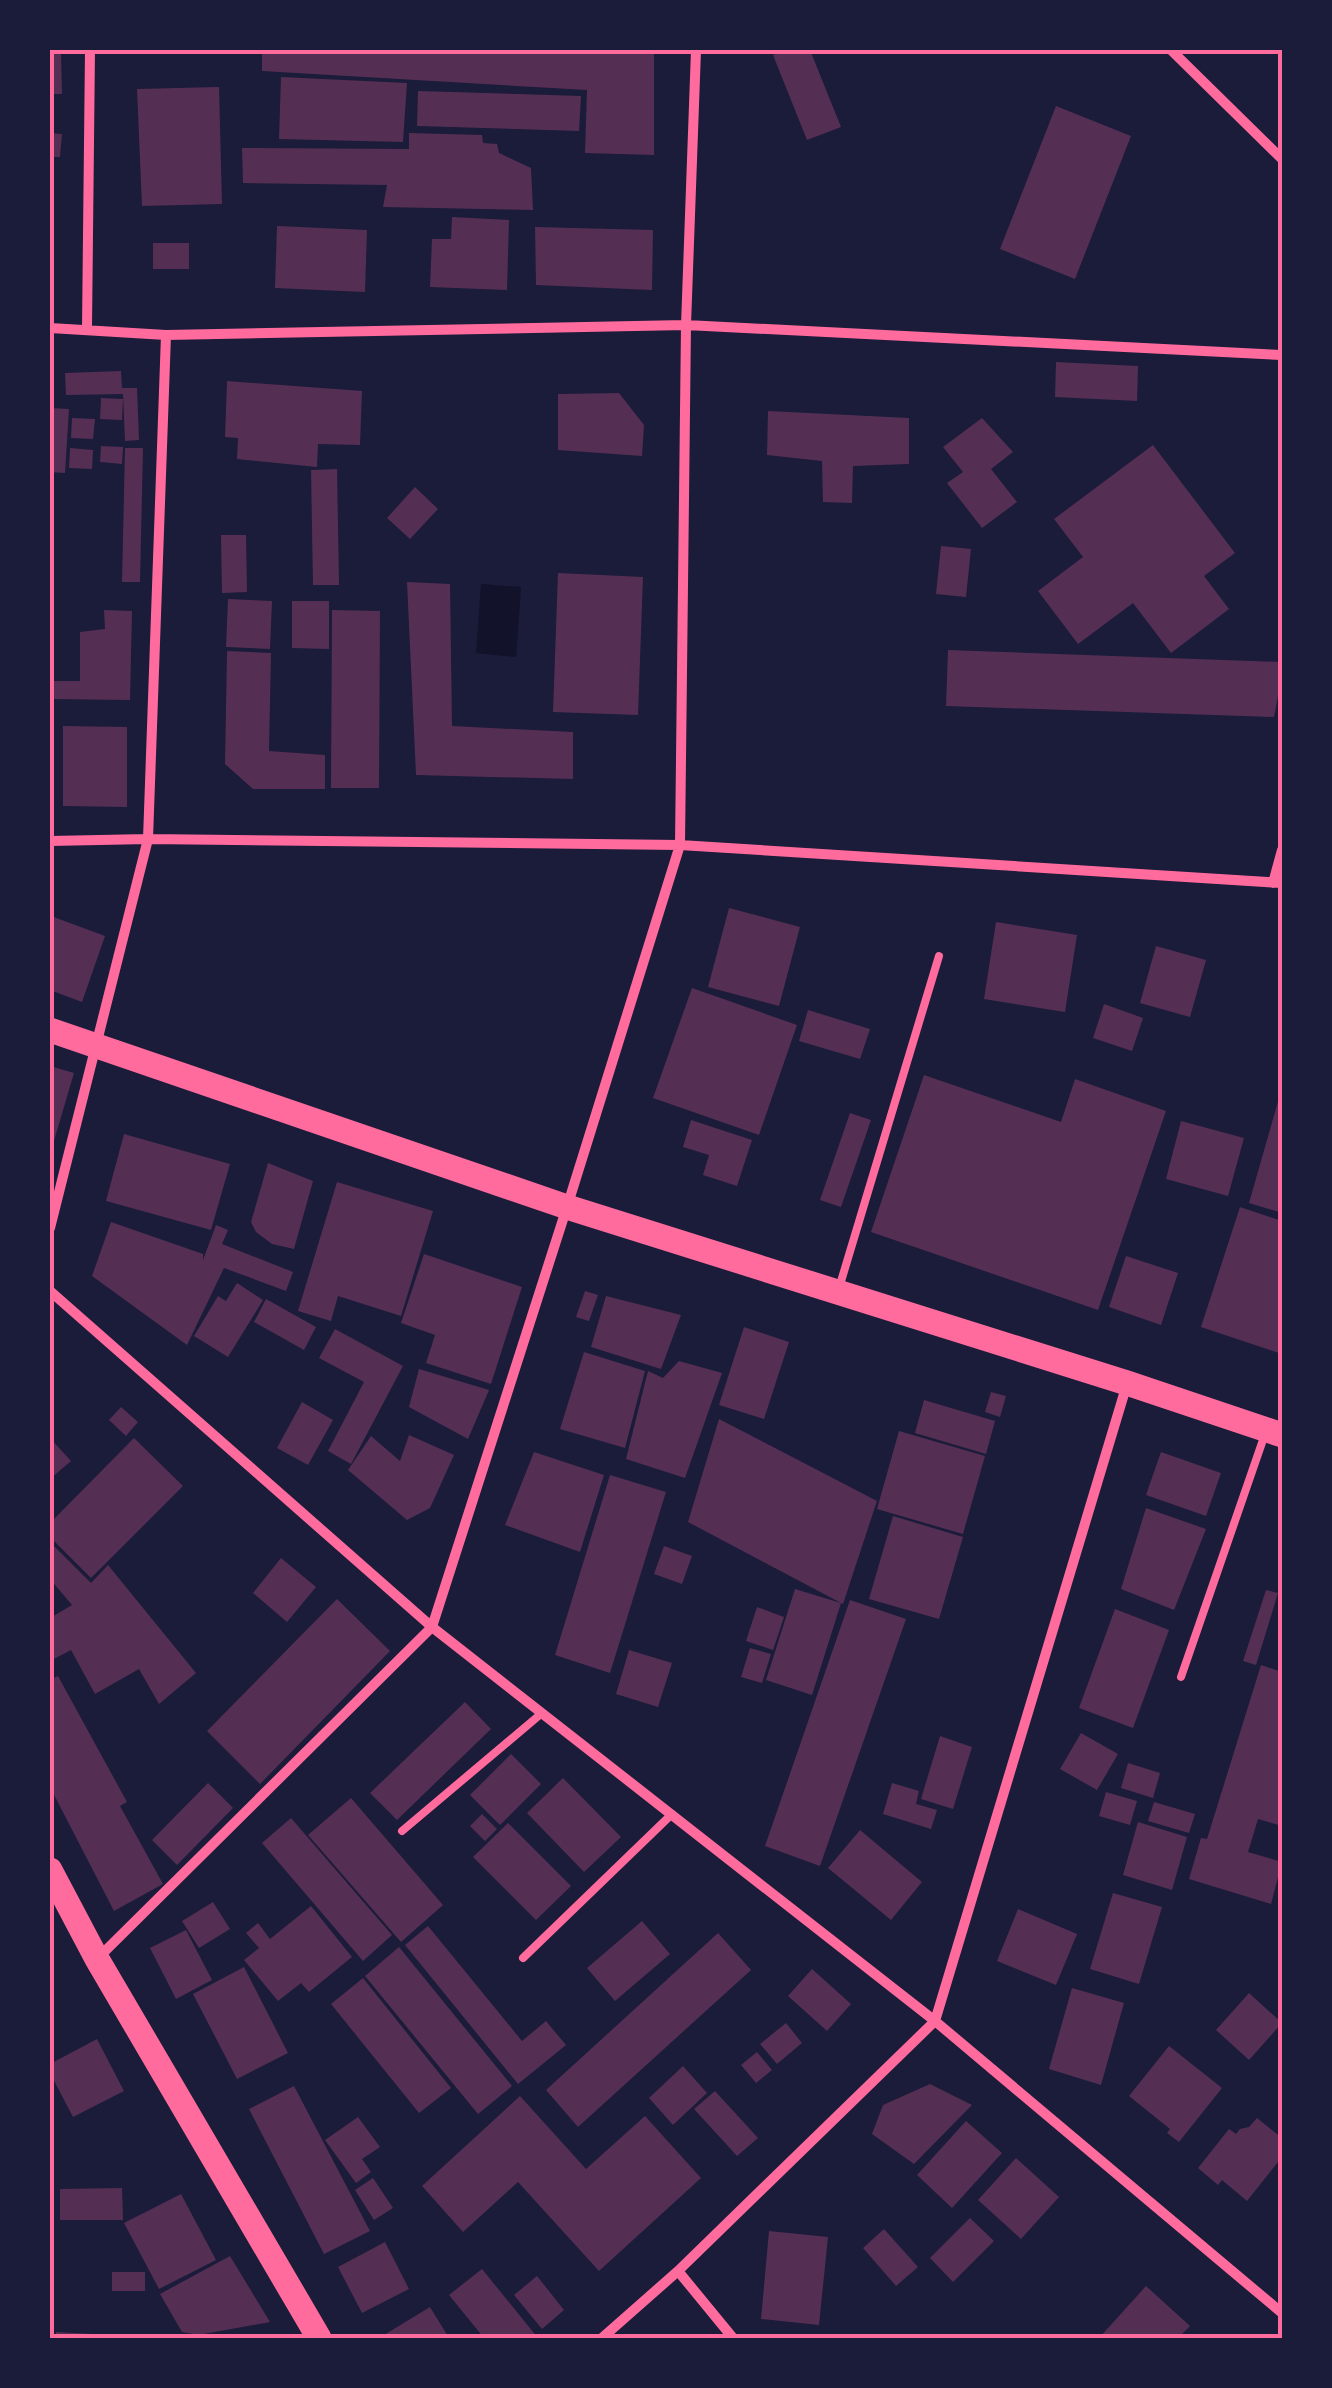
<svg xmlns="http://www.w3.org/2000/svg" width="1332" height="2388" viewBox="0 0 1332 2388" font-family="'Asap Condensed',sans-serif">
<rect width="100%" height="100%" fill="#1b1b3a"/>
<path fill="#12122b" d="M481,584L521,587L516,657L476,653Z"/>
<path fill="#542f53" d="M50,50H61L62,94H50Z
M262,50H654V155L585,153L587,90L262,71Z
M784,50H810L841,127L807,140L773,55Z
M281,77L407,83L403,142L279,139Z
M219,87L222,204L142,206L137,89Z
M418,91L581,96L579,131L417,126Z
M1056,106L1131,136L1075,279L1000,249Z
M50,133L62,134L60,157H50Z
M409,133L482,135L483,143L497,144L499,153L531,168L533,210L383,207L387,185L243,183L242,148L409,149Z
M452,217L509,220L507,290L430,287L432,239H451Z
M277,226L367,230L365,292L275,288Z
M535,227L653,230L652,290L536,285Z
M153,243H189V269H153Z
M1056,362L1138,366L1137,401L1055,397Z
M121,371L122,388H137L139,440L125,441L123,394L66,395L65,373Z
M227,381L362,391L360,445L318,444L317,467L237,459L238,438L225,437Z
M619,393L644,425L642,456L558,450V394Z
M101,398L123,399L122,420L100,419Z
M50,408L69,409L65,473L50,472Z
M768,411L909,418V464L853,466L852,503L823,502L822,461L767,455Z
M72,418L95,419L93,439L71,438Z
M982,418L1013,452L991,469L1017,502L982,528L947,483L963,472L943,447Z
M1153,445L1235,553L1204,576L1229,609L1171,653L1133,603L1078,644L1038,591L1083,557L1054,519Z
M101,446L123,447L122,464L100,462Z
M70,448L93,450L92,469L69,468Z
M125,448H143L140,582H122Z
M337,469L339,585H313L311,470Z
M415,487L438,509L410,539L387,518Z
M221,535H246L247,592L222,593Z
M941,546L971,549L966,597L936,594Z
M558,573L643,577L638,715L553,712Z
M407,582L450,584L452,726L573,732V779L416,775Z
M228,599L272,601L270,649L226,647Z
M292,601H329V649L292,648Z
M104,610L132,611L130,700L51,699L53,681H80V632L105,629Z
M332,610L380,611L379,788H331Z
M948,650L1282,662V675L1274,717L946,706Z
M227,651L271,653L269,751L325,755V789H253L225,764Z
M63,726L127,727V807L63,806Z
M729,908L800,927L779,1006L708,987Z
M51,916L105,936L82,1002L50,990Z
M996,922L1077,935L1065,1012L984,999Z
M1156,946L1206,960L1190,1017L1140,1003Z
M692,988L797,1025L759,1135L653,1098Z
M1104,1004L1143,1018L1132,1051L1093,1038Z
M808,1010L870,1029L860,1059L799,1041Z
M50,1066L74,1073L51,1151H50Z
M924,1075L1061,1122L1075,1079L1166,1111L1098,1310L871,1232Z
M1281,1091H1282V1213L1249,1203Z
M850,1113L871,1120L841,1207L820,1200Z
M691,1120L752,1140L737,1186L703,1175L709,1155L683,1147Z
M1181,1121L1244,1138L1228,1196L1166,1179Z
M124,1134L230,1164L211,1230L106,1201Z
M268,1163L313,1181L294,1249L272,1244L256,1232L251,1222Z
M337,1182L433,1211L401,1316L338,1296L331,1321L298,1311Z
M1240,1207L1282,1221V1354L1201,1327Z
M111,1222L203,1254V1260L216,1225L228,1230L222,1244L293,1272L286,1291L224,1268L187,1345L92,1276Z
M424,1254L522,1287L491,1384L426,1363L435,1335L401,1323Z
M1126,1256L1178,1273L1161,1325L1109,1307Z
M237,1283L263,1300L228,1357L194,1336L218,1296L226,1301Z
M585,1291L598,1295L589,1321L576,1317Z
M606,1296L681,1315L661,1369L591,1347Z
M266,1299L316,1327L304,1350L254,1322Z
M744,1327L789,1342L764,1419L719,1405Z
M335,1329L403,1366L351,1464L328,1451L364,1382L319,1358Z
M584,1352L645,1371L625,1448L560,1429Z
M679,1361L722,1373L685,1478L626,1459L648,1371L663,1378Z
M419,1369L489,1390L468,1439L409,1407Z
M991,1392L1006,1396L1000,1417L985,1412Z
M924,1400L995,1421L986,1454L915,1433Z
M302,1402L333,1420L308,1465L277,1448Z
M121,1407L138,1422L126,1436L109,1420Z
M719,1419L877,1501L843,1604L688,1522Z
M899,1431L985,1456L963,1534L877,1509Z
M409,1435L454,1455L430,1508L407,1520L348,1470L371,1436L400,1461Z
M50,1438L71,1461L50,1479Z
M134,1438L183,1486L91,1578L50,1537V1523Z
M534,1452L604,1475L580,1552L505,1525Z
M1161,1452L1221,1473L1206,1516L1146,1495Z
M610,1475L666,1492L610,1673L555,1655Z
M1146,1508L1206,1529L1174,1610L1121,1589Z
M893,1516L963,1537L939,1619L869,1599Z
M50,1542L91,1583L108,1565L196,1673L159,1704L139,1669L95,1694L71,1650L50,1661V1618L72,1605L50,1579Z
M664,1546L692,1556L682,1584L654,1574Z
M281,1558L316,1587L287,1622L253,1593Z
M795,1589L841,1603L812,1695L766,1680Z
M1266,1590L1278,1593L1256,1665L1243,1661Z
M337,1599L390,1651L260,1784L207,1731Z
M850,1600L906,1619L820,1866L765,1846Z
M757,1607L784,1617L773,1650L746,1641Z
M1115,1609L1169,1630L1133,1728L1079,1708Z
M750,1648L771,1654L762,1683L741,1677Z
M629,1650L672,1663L658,1707L616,1694Z
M1261,1665L1282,1672V1826L1258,1819L1248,1852L1282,1862L1271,1904L1189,1879L1201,1838L1207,1839Z
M58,1676L127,1802L120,1806L163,1884L114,1911L50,1787V1680Z
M465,1702L491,1729L397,1820L370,1793Z
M1081,1733L1118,1754L1097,1790L1060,1769Z
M940,1736L972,1747L953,1809L921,1799Z
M511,1754L541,1784L500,1825L470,1795Z
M1128,1763L1160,1773L1153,1798L1121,1788Z
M563,1778L621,1837L584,1872L527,1813Z
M208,1783L233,1808L177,1865L152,1840Z
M892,1783L919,1791L916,1804L937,1810L931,1829L883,1814Z
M1106,1792L1137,1801L1130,1825L1099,1816Z
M351,1798L443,1905L401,1942L308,1835Z
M1154,1802L1195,1814L1189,1833L1148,1821Z
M482,1814L497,1829L485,1841L470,1826Z
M291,1818L392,1935L363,1961L262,1843Z
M1138,1822L1187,1837L1172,1890L1123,1875Z
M508,1823L571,1886L536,1920L473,1857Z
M860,1830L922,1882L891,1920L828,1868Z
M1113,1893L1162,1907L1139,1984L1090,1969Z
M213,1902L230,1929L199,1948L182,1921Z
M311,1906L352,1957L309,1992L301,1983L278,2001L244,1960L259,1948L246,1933L258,1923L270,1939Z
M1018,1909L1077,1934L1056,1985L997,1961Z
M642,1921L670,1954L615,2001L587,1968Z
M428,1926L522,2041L546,2021L566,2045L518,2084L405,1945Z
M186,1930L212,1980L176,1999L150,1948Z
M718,1933L751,1970L578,2127L546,2090Z
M399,1947L512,2086L478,2114L365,1976Z
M244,1967L288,2053L237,2079L193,1994Z
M812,1969L851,2004L827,2031L788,1996Z
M363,1978L451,2088L419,2113L331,2004Z
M1072,1988L1124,2003L1101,2085L1049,2069Z
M1249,1993L1282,2023L1249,2060L1216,2030Z
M786,2023L802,2043L777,2064L760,2044Z
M97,2039L124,2091L73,2117L50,2073V2064Z
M1169,2046L1222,2088L1179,2142L1167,2133L1170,2129L1129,2096Z
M757,2052L772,2070L756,2083L741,2065Z
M683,2066L707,2093L673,2125L649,2098Z
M930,2084L972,2105L914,2164L872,2134L883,2105Z
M294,2086L370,2231L324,2254L249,2109Z
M715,2091L758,2138L737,2156L694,2109Z
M520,2096L586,2169L645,2116L701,2178L599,2271L518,2182L463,2232L422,2186Z
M358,2117L380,2147L362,2159L371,2172L356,2183L325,2140Z
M1257,2118L1282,2138V2157L1247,2201L1222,2180L1218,2185L1198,2168L1229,2129L1236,2134L1240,2129L1249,2127Z
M966,2121L1002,2153L952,2208L917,2175Z
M1016,2158L1059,2197L1021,2239L978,2200Z
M373,2178L393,2208L374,2220L355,2190Z
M122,2188L123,2220H60V2189Z
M181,2194L216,2260L159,2289L124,2223Z
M970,2218L994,2241L953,2282L930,2258Z
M884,2229L918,2267L896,2286L863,2248Z
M769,2231L828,2237L819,2325L761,2319Z
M385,2242L409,2289L362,2313L338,2267Z
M230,2256L270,2322L198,2335L182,2332L160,2294Z
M482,2269L538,2338H484L449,2295Z
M112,2272H145V2291H112Z
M537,2276L564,2310L542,2329L514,2295Z
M1146,2286L1190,2326L1178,2338H1099Z
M430,2307L449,2338H379Z
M56,2332L93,2334L92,2338H56Z"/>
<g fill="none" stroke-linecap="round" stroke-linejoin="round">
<path stroke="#ff6b9d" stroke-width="8" d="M839,1288L939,956
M1181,1677L1265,1434
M402,1831L542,1713
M523,1958L672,1814"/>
<path stroke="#ff6b9d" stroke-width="10" d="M1171,50L1282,159
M50,328L166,335L686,325L1282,355
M87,328L90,50
M50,841L148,839L680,845L1282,883
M1273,883L1282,850
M50,1228L148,839L166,335
M50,1291L432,1627L935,2021L1282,2313
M98,1958L432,1627L567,1207L680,845L686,325L696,50
M678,2271L733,2338
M602,2338L678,2271L935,2021L1127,1384"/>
<path stroke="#ff6b9d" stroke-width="25" d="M50,1030L567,1207L1127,1383L1282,1435
M50,1870L97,1959L319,2338"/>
</g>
<rect width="1332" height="2388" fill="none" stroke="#1b1b3a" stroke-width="105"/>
<rect x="52" y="52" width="1228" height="2284" fill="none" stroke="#ff6b9d" stroke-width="4"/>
</svg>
